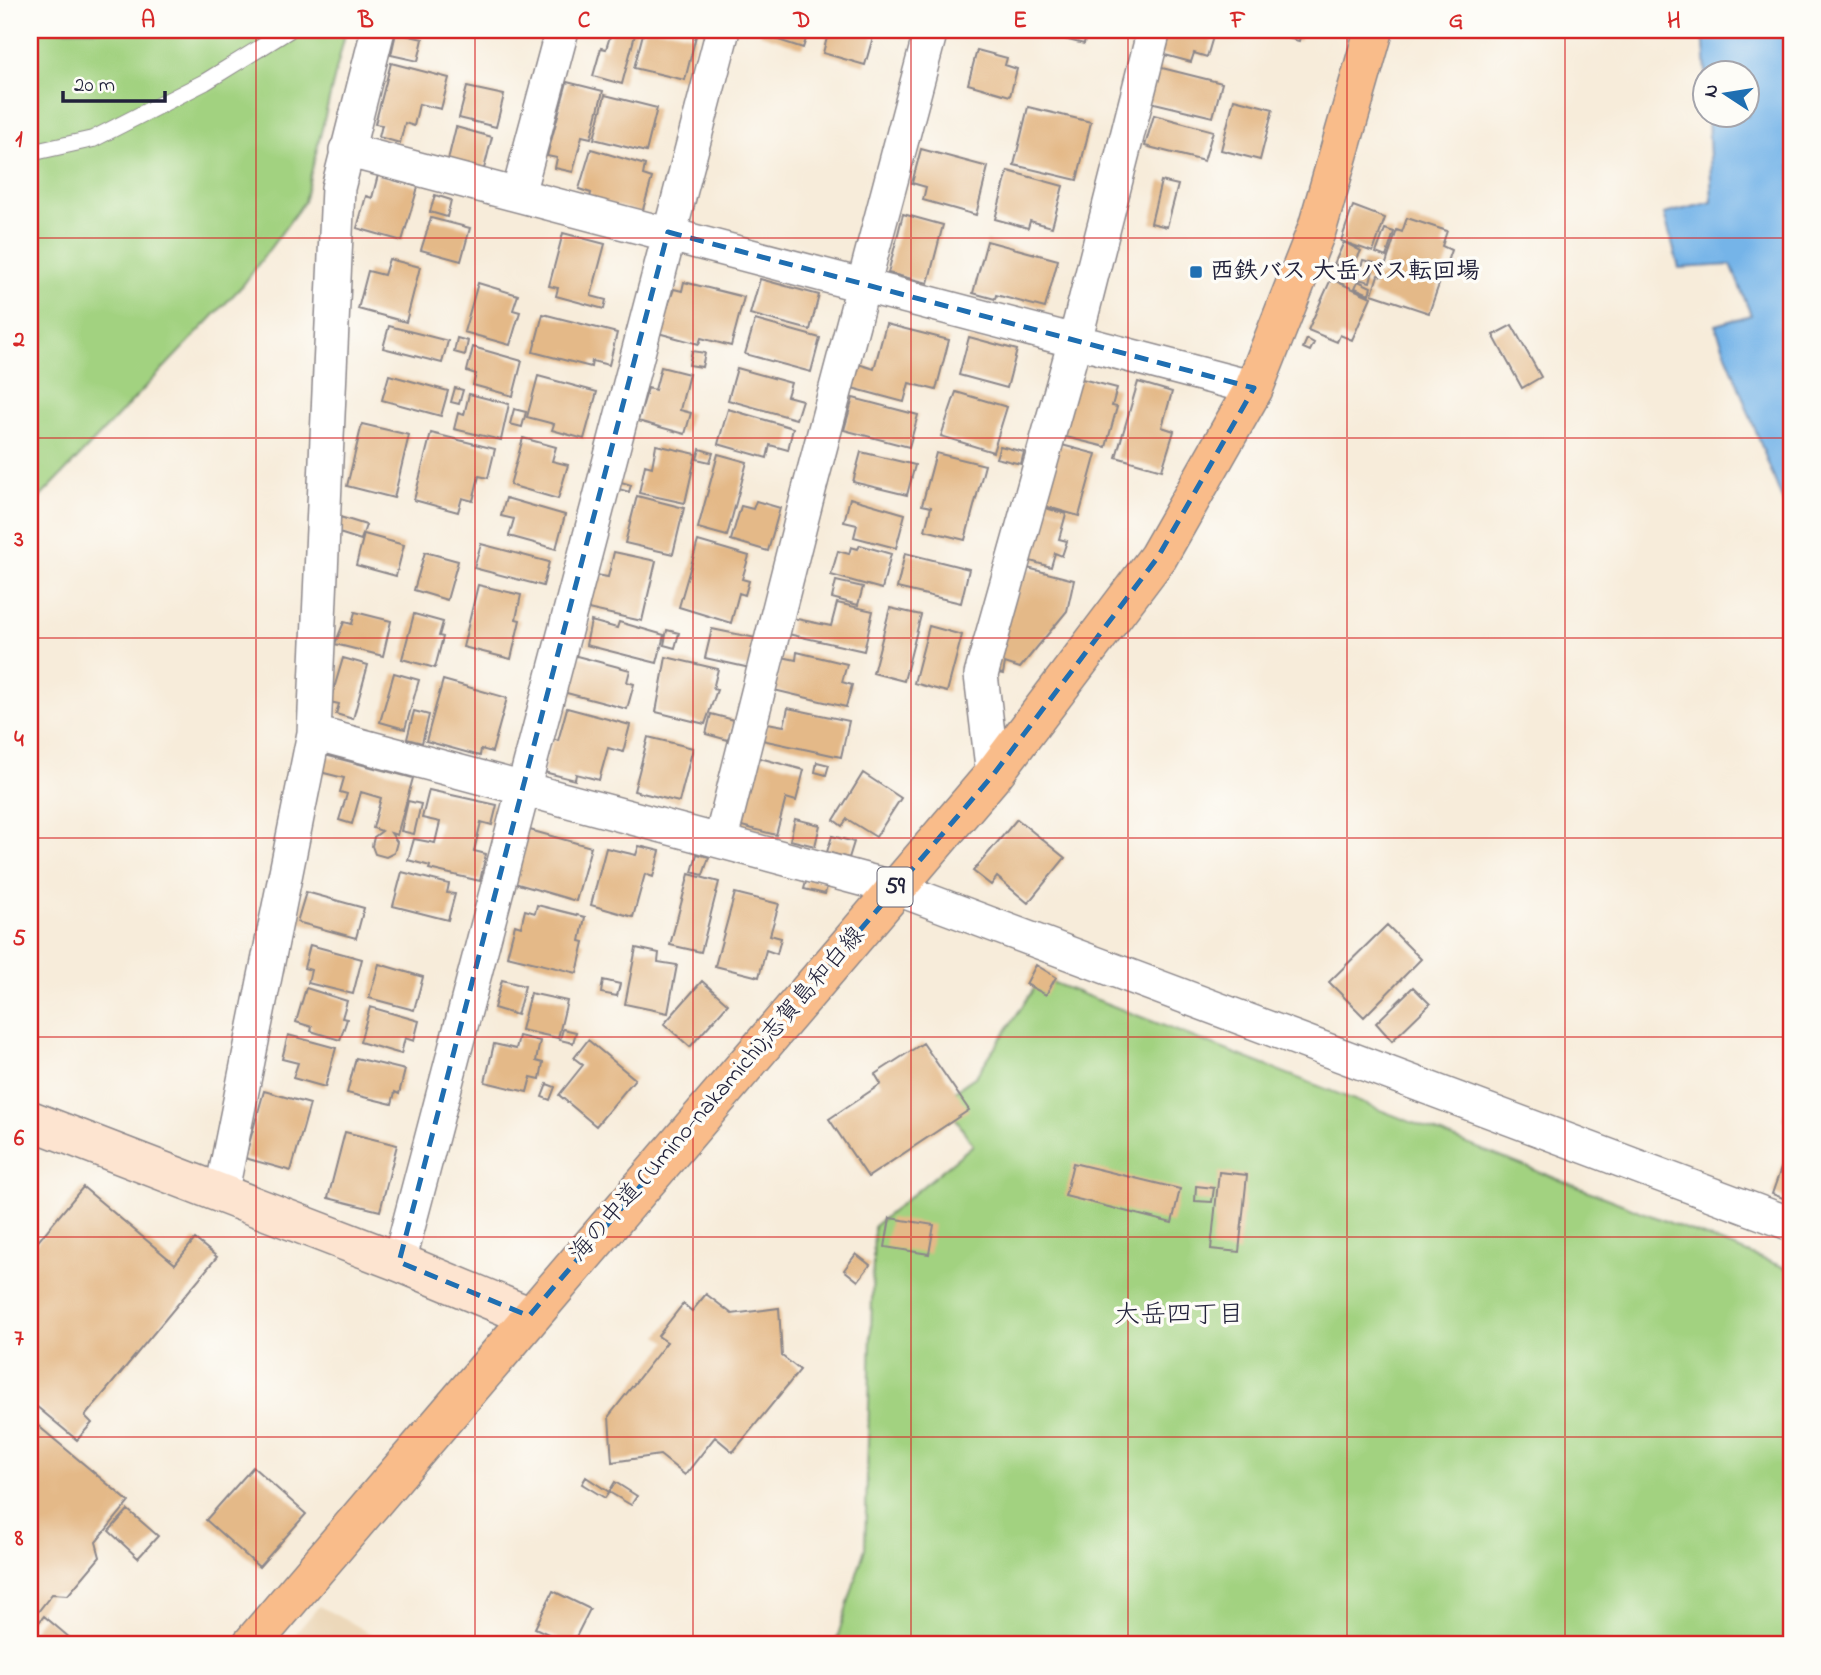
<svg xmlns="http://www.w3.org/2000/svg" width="1821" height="1675" viewBox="0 0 1821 1675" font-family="'Indie Flower','Klee One',sans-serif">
<rect width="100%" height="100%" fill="#fdfcf7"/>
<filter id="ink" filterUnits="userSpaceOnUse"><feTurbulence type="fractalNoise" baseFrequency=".0143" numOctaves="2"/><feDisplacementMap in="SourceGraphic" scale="14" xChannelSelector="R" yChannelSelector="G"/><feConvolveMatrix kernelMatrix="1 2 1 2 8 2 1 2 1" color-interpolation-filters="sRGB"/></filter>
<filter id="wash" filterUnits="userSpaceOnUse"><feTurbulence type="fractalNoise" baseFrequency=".00686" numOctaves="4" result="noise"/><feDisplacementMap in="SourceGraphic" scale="28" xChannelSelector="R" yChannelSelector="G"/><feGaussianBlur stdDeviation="1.57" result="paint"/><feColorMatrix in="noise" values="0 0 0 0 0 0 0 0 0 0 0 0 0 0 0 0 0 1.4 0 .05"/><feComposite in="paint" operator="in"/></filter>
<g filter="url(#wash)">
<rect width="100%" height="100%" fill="#f7ecda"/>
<path fill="#ecd8ba" d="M319,1606L392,1645H286Z"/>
<path fill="#a2d280" stroke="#627a5e" stroke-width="2" d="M30,30H346L304,202L243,285L30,508Z
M1041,978L1791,1270V1645H835L865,1548L874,1226L973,1145L943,1099L976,1076Z"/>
<path fill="#74b4e8" stroke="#4b6b92" stroke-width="2" d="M1703,30H1791V523L1715,325L1751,315L1731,265L1679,268L1664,214L1712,202L1708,116H1748V74L1706,73Z"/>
<g id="blocks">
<path fill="#e4b988" d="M612,30L636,31L622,84L593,76L601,48L606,49Z
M644,30H670L696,36L685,80L634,68Z
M761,30H809L803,48L760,34Z
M829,30H875L865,65L823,53Z
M1045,30H1087L1084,44L1044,34Z
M1161,30H1215L1207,57L1194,53L1191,62L1154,52Z
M1269,30H1302L1299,41L1268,33Z
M1700,30H1719L1720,33L1702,36Z
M396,33L423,39L418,61L391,55Z
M977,50L1007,58L1005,65L1017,69L1010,96L968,84Z
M391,63L449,78L441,109L419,104L414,126L405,123L400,143L379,137L382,125L375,124Z
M1154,66L1222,83L1213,117L1146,101Z
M567,82L603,91L591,138L582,136L573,172L555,168L557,158L547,156Z
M467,87L504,95L496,127L459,118Z
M605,95L657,108L646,152L594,139Z
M1234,99L1273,109L1260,160L1221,150Z
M1028,107L1091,122L1077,180L1014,165Z
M1154,115L1213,131L1204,161L1145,146Z
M456,127L492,137L484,169L448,160Z
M591,149L645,165L643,175L652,178L642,213L590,198L591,193L579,189Z
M921,149L988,167L976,215L923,200L926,187L912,183Z
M1008,171L1063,186L1052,227L1030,221L1028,228L995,219Z
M378,175L418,187L402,241L357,228L366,196L372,198Z
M1161,181L1178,185L1167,227L1151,223Z
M435,195L451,200L447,217L430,212Z
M1353,206L1385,218L1373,252L1341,241Z
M903,214L943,225L928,283L888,273Z
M431,218L470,228L461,261L421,250Z
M1407,218L1447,231L1442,246L1451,250L1429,313L1372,294L1378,275L1382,276L1397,230L1402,232Z
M1385,229L1394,232L1386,257L1376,253Z
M563,233L605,244L591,296L606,300L604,309L556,296L558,288L549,286Z
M987,241L1058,260L1045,308L996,295L995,299L973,293Z
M1344,242L1361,251L1350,272L1334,264Z
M389,259L420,267L406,322L358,309L368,271L384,275Z
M1363,260L1375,263L1370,282L1358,279Z
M760,279L819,295L810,330L750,314Z
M1331,279L1371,297L1352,340L1340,335L1337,342L1308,330Z
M1358,281L1371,287L1369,294L1355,288Z
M684,282L744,297L731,346L701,338L699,344L658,333L674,289L682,291Z
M478,283L518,295L513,310L520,312L510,345L464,332Z
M543,314L617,333L609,365L592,361L591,367L533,352Z
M755,320L820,338L811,372L745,354Z
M886,324L949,340L936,390L909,383L904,402L852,388L858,364L874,369Z
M1512,325L1541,377L1522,388L1493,335Z
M389,326L448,341L442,363L383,348Z
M969,337L1017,350L1007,388L959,375Z
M457,338L468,341L465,355L454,352Z
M1307,339L1314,343L1310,351L1303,348Z
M473,347L522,361L513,396L473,385L476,374L467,371Z
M692,351L705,353L702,367L689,365Z
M661,367L689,374L680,410L691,413L685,434L638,421L648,388L655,390Z
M737,368L791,383L787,396L802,400L796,419L728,400Z
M389,375L448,391L441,416L382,400Z
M538,376L597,392L584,439L552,430L554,424L527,417Z
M1074,377L1117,388L1112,406L1117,407L1106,447L1050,433Z
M1138,382L1172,392L1162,427L1174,431L1162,470L1116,457Z
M455,388L463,390L459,404L451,402Z
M956,392L1007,407L993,452L941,436Z
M469,394L509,404L501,440L454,429L458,413L464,415Z
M853,398L918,415L909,447L844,430Z
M514,409L526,412L522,427L510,424Z
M728,409L793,428L788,450L770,445L767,458L718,444Z
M362,424L409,435L394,498L347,486Z
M431,433L495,449L488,478L479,476L473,501L462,498L458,512L414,500Z
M523,438L556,447L552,461L568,465L558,499L510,485Z
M1058,444L1096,454L1079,516L1041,505Z
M656,445L696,454L685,503L639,493L645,465L652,467Z
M1000,446L1024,452L1021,464L996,458Z
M700,449L713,453L710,462L697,459Z
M861,452L915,465L907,495L853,482Z
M936,453L985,465L965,540L925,530L931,507L922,505Z
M718,454L747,462L727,536L698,528Z
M608,478L631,485L629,492L606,485Z
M637,496L684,508L673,554L625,543Z
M506,498L565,515L556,549L509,536L514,519L501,516Z
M850,498L905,514L896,548L854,537L857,525L844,522Z
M756,501L780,508L768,551L731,540L741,506L753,509Z
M1035,505L1066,514L1059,539L1067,541L1062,556L1055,553L1051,567L1020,558Z
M340,517L366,525L361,540L336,532Z
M364,534L404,545L396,576L356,565Z
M698,541L749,556L742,579L749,581L745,595L739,593L731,623L679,607Z
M481,544L549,562L543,586L474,568Z
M860,545L891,554L882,589L831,575L838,551L849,554L851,547L858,549Z
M425,552L458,561L447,600L414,590Z
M614,552L656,561L642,621L588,609L596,575L608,577Z
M905,553L969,569L961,603L897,588Z
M1016,565L1074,580L1067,611L1020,668L1005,663L1003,674L989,671Z
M836,581L863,587L858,605L832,598Z
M478,585L521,595L516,619L520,620L511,659L463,647Z
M837,603L873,611L864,651L788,634L792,618L831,626Z
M890,608L921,615L904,681L873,673Z
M355,612L391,621L383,656L335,644L344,622L352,624Z
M414,614L443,622L439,636L443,637L435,668L402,659Z
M591,621L617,628L619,622L664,635L657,663L586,645Z
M929,626L962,635L947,692L914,683Z
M712,629L756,638L750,668L705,658Z
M667,630L679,633L675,648L664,645Z
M797,652L847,664L842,682L852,685L846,707L774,690L782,657L796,660Z
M569,654L630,670L627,682L634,684L627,709L559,691Z
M666,657L718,669L713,689L717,690L705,724L656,712Z
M343,658L368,665L353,719L336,714L339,704L330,702Z
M394,673L419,680L405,729L380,722Z
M443,680L507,698L492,752L481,749L480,756L426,741Z
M567,708L630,725L623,752L608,748L599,780L576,774L575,780L544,772L553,739L558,741Z
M788,708L849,721L841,757L762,740L767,723L784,726Z
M414,711L429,715L422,743L407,739Z
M711,714L734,720L728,740L706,734Z
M648,737L693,748L679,802L634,791Z
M321,754L413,778L397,835L391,833L397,842L394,853L386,857L375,854L372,846L374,837L382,831L373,828L381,798L361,792L352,824L339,820L347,794L340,792L344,778L316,771Z
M756,757L804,770L796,801L786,798L776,835L738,825Z
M817,762L829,765L826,775L815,772Z
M863,773L901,798L876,837L847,819L842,826L834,820Z
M429,790L497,805L492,825L481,822L474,851L486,854L480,881L429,869L430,866L408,860L414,839L435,843L440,822L422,818Z
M408,801L421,804L414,834L401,831Z
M795,819L820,825L815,846L790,840Z
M1017,819L1065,858L1028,903L997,877L991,885L973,871Z
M526,829L591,847L576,901L511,882Z
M832,836L854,842L849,858L827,852Z
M639,846L660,851L653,877L645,874L633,917L591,905L606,848L636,855Z
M697,854L709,857L703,875L692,872Z
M402,872L449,884L447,893L455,894L448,920L393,906Z
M689,874L719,882L701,952L670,945Z
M807,878L828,883L825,894L804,889Z
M306,892L364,908L356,938L297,922Z
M735,893L779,904L770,935L781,938L777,954L766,950L759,977L715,966Z
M537,905L585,917L580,941L584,942L577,973L507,956L515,925L521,927L525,910L535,913Z
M1387,925L1421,959L1364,1017L1329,982Z
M310,945L362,959L353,994L308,983L311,970L304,968Z
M636,948L659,953L658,962L677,965L668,1013L625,1004Z
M379,964L423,977L414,1010L369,998Z
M1036,965L1056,977L1046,995L1026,984Z
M502,980L525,986L517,1015L494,1008Z
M603,980L620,984L617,996L601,993Z
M702,981L728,1004L690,1047L664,1024Z
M1413,987L1430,1004L1392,1041L1376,1023Z
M306,988L347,1001L342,1018L347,1019L340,1040L311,1031L312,1027L296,1022Z
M530,993L567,1001L558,1038L521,1030Z
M370,1007L419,1021L414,1041L405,1038L401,1054L360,1042Z
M563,1029L576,1032L573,1043L560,1040Z
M288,1035L336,1048L325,1087L293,1078L298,1063L282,1059Z
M519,1036L540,1041L536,1061L543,1063L540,1079L531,1077L527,1092L485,1082L494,1044L516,1049Z
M588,1040L635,1079L596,1126L559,1095L583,1065L574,1058Z
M923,1043L969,1110L868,1177L829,1119L881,1084L875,1074Z
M356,1058L405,1070L399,1094L395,1092L392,1104L347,1093Z
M547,1084L555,1087L550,1100L542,1097Z
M264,1091L310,1104L291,1171L245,1158Z
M1791,1095V1122L1782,1119Z
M345,1132L397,1145L380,1211L328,1198Z
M1791,1140V1201L1772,1194Z
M1073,1163L1180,1189L1172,1223L1065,1196Z
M1219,1172L1247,1175L1239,1252L1211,1249Z
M1196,1186L1214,1188L1212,1202L1195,1201Z
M83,1187L175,1264L195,1239L217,1257L85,1416L92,1423L77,1440L30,1401V1251Z
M890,1218L934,1225L929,1254L885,1247Z
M856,1254L870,1265L858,1281L844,1270Z
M706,1294L732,1314L779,1308L782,1356L800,1370L733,1452L715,1437L685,1475L660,1455L612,1462L609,1416L667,1342L658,1336L683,1304L692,1311Z
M30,1419L129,1502L96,1542L100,1557L68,1595L52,1594L30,1622Z
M253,1467L306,1514L259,1567L206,1520Z
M586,1477L609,1492L605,1498L582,1484Z
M615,1482L637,1496L631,1505L609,1492Z
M128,1510L158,1536L138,1558L109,1531Z
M553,1591L590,1609L572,1645L535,1628Z
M44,1616L70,1638L64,1645H30V1633Z"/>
</g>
</g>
<g filter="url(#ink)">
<use href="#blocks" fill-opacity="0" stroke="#8c878a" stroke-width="2"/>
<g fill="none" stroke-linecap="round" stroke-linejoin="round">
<g stroke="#8c878a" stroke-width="18">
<path id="lane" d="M30,153L93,139L205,82L289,30"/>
</g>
<g stroke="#8c878a" stroke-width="36">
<path id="street" d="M346,150L1254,388
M518,194L562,30
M314,733L895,888L1791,1224
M993,775L981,675L1075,341L1154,30
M721,839L810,486L931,30
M221,1195L314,733L338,188L378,30
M399,1262L723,30"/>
</g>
<g stroke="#8c878a" stroke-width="41">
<path id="secondary" d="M30,1120L399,1262L529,1316"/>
</g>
<g stroke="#8c878a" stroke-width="41">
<path id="primary" d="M251,1645L993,775L1158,557L1254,388L1317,229L1374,30"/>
</g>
<use href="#lane" stroke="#fff" stroke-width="16"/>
<use href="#street" stroke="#fff" stroke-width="33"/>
<use href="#secondary" stroke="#fde4d0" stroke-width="38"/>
<use href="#primary" stroke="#f9bc8a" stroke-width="38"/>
</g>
</g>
<path fill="none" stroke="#1f6fb2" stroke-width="5" stroke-dasharray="14 9" stroke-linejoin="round" d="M668,232L1254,388L1158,557L993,775L529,1316L399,1262Z"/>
<path fill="none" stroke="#d62828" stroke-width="2" stroke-opacity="0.55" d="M256,30V1645M475,30V1645M693,30V1645M911,30V1645M1128,30V1645M1347,30V1645M1565,30V1645M30,238H1791M30,438H1791M30,638H1791M30,838H1791M30,1037H1791M30,1237H1791M30,1437H1791"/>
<rect fill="#1f6fb2" stroke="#fdfcf7" stroke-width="2.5" x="1189" y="265" width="14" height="14" rx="3.5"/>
<g text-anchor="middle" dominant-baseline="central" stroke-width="7" stroke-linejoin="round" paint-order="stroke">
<rect fill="#fdfcf7" stroke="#646373" stroke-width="2" x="877.5" y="867.5" width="35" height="39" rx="5"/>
<g font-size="23" font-weight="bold" fill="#22223b">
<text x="895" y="887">59</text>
</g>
<g font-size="24" font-weight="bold" fill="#22223b" stroke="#fdfcf7" text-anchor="start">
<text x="1210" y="272">西鉄バス 大岳バス転回場</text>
</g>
<g font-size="24" fill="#22223b" stroke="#fdfcf7">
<text transform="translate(718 1095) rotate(-49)">海の中道 (Umino-nakamichi);志賀島和白線</text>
</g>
<g font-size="26" fill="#22223b" stroke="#fdfcf7">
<text x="1179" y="1316">大岳四丁目</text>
</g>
</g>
<rect width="1821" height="1675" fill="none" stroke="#fdfcf7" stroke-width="77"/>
<g transform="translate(1726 94) rotate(282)"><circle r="33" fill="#fdfcf7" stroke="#a5a5ac" stroke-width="2"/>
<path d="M0-5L12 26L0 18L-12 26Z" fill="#1f6fb2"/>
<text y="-10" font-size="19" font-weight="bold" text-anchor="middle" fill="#22223b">N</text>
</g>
<path d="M63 91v10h102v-10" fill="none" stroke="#22223b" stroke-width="3.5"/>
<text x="74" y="91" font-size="21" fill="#22223b" stroke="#fdfcf7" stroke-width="5" paint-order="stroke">20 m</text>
<rect x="38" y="38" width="1745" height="1598" fill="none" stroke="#d62828" stroke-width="2.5"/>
<g font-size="23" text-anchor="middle" font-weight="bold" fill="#d62828">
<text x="148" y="27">A</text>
<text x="366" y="27">B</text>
<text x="584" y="27">C</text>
<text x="802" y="27">D</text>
<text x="1020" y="27">E</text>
<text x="1238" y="27">F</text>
<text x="1456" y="27">G</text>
<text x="1674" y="27">H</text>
<text x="19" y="146">1</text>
<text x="19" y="346">2</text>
<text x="19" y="546">3</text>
<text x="19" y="746">4</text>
<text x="19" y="945">5</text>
<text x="19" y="1145">6</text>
<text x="19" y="1345">7</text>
<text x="19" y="1545">8</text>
</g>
</svg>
